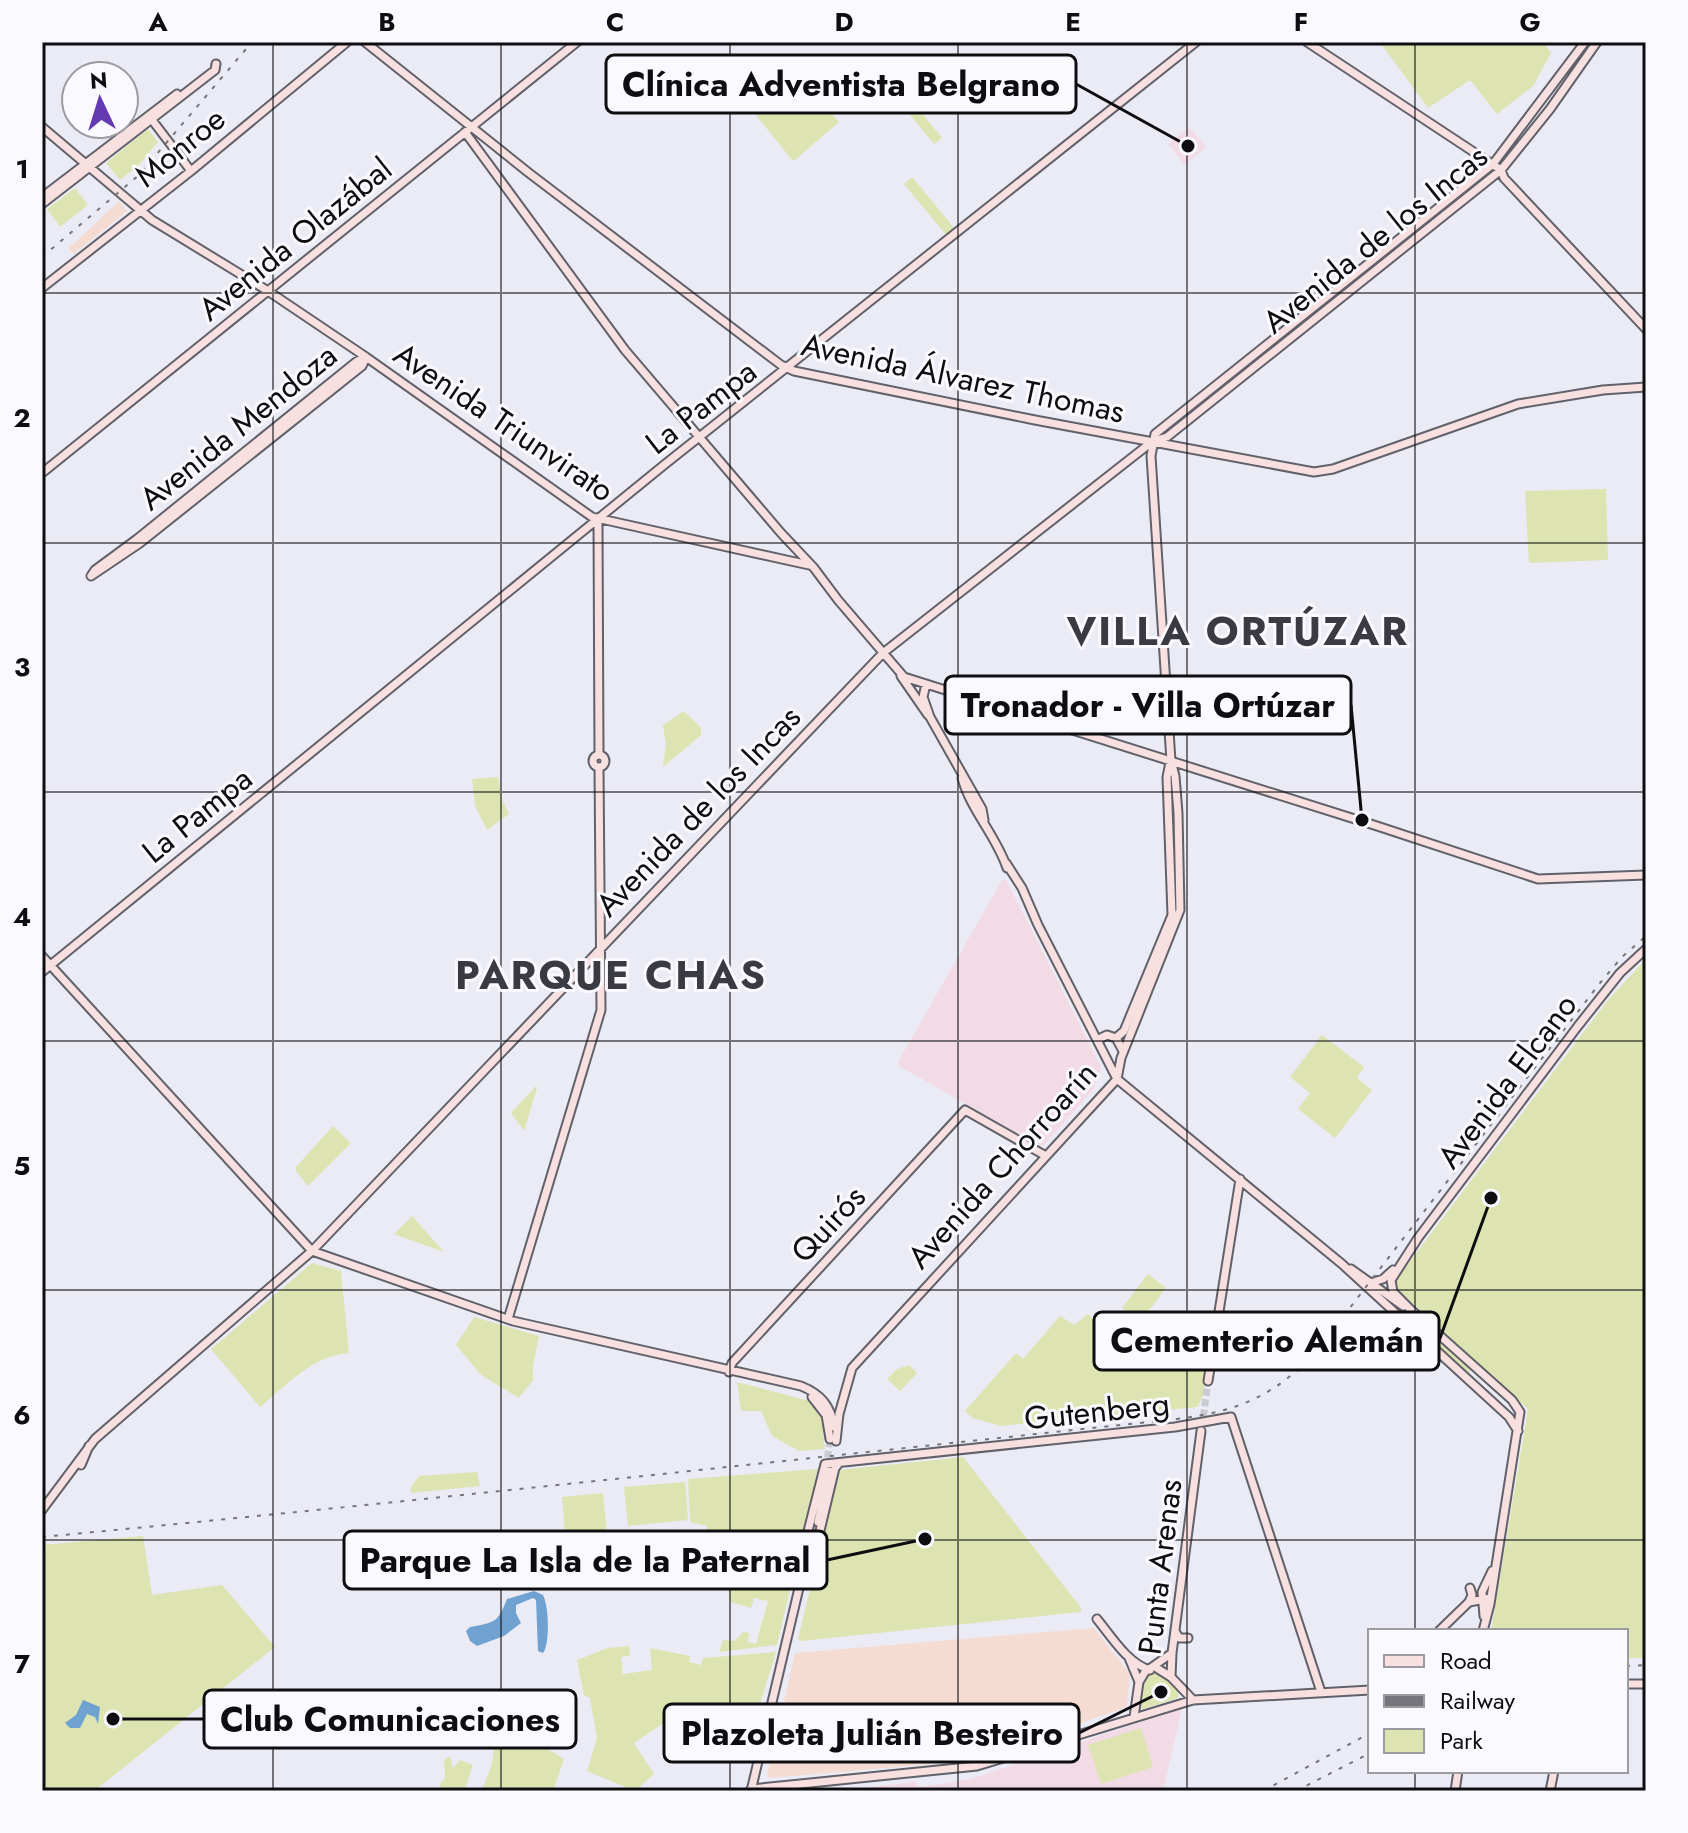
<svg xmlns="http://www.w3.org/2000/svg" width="1688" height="1833" viewBox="0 0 1688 1833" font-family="Jost,sans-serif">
<rect width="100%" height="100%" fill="#ebebf5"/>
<path fill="#f5dcd3" d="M119,201L127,211L74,254L69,248Z
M1094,1628L1130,1674L1127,1707L968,1761L770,1778L767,1775L795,1653Z"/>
<path fill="#f3dbe6" d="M1189,127L1206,147L1185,165L1168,144Z
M1002,880H1006L1101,1067L1098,1080L1091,1092L1042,1147L899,1066L898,1062Z
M1182,1708L1163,1791H872L869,1787L914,1782L920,1787L971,1779Z"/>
<path fill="#dde4b1" d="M1387,42H1543L1551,53L1533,86L1497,114L1470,80L1428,108L1382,45Z
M798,73L839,122L795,160H792L752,110Z
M899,85L942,138L934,144L891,92Z
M148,129L158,142L138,166L120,180L106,163Z
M912,177L955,229L947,236L904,184Z
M75,188L88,205L60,227L47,209Z
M1606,489L1608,560L1529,563L1525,491Z
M684,711L701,728V735L663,767L666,745L663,725Z
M498,777L502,799L509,814L487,830L475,806L472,779Z
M1646,959V1658H1626V1631H1491L1528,1409L1396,1288L1395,1281L1608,1000Z
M1322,1035L1364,1067L1357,1078L1372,1090L1335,1138L1298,1109L1310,1093L1290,1077Z
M536,1086L537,1088L524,1131L511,1113Z
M333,1126L351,1143L308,1186L296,1171V1167Z
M412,1216L444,1252L394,1234Z
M312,1263L341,1271L349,1353C312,1356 288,1384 260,1407L211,1349Z
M1148,1274L1166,1288L1140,1322L1122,1308Z
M1088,1314L1100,1326L1097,1333L1142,1359L1156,1337L1206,1366C1205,1380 1206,1396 1197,1407L1001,1426L972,1418L965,1411L1016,1353L1023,1359L1060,1316L1074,1325Z
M474,1317L539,1336L533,1366V1380L519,1398L481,1375L456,1345Z
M1420,1321L1471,1366L1469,1373H1464L1414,1328L1415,1323Z
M909,1365L917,1373L900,1391L887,1379L897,1369Z
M737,1382L810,1401L821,1415L825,1449L799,1451L772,1436L761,1411H741Z
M963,1457L1082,1609L1080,1612L801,1641L798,1639L839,1470Z
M818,1469L777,1645L719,1652L723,1640L735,1641L743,1632L749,1633L748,1642L756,1644L768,1601L754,1598L751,1608L730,1602C728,1580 719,1563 723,1541L705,1537L707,1526L690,1522L688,1479Z
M477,1472L480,1486L411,1493V1487L419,1476Z
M685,1482L688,1520L628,1526L624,1487Z
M603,1493L608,1542L566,1546L562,1497Z
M143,1536L152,1595L222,1585L275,1647L94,1791H42V1545Z
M629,1646L630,1656L621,1657L623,1674L652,1670L650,1648L690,1656L689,1662L701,1665L703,1658L776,1652L752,1730L680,1712L634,1743L654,1774L635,1791L587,1771L597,1738L590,1698L584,1695L577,1660L608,1648Z
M1151,1671H1158L1178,1690V1698L1143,1709L1140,1707L1146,1676Z
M1141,1728L1153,1767L1101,1784L1088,1745Z
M493,1739L536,1742L564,1759L553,1791H481C489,1774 496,1758 493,1739Z
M450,1756L453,1768L460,1760L473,1765L464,1791H442L440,1784L445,1778L444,1760Z"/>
<path fill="#6fa2d1" d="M534,1591L543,1595C549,1606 550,1644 543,1653L538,1651L536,1600L533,1598L516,1605V1613L521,1623L504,1636L477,1646L470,1641L466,1631L470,1627C495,1622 497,1624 507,1599Z
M83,1700L100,1707L98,1724L95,1717L87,1714L80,1728H70L65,1723L76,1715Z"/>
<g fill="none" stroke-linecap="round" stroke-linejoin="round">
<path stroke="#cacad3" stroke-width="7" stroke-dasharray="7 3.5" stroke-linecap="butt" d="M1202,1427L1208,1381
M826,1468L830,1439"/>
<g stroke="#61616a" stroke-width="11">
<path id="secondary" d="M365,42L529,173L781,365L794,371L1035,420L1314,472L1333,469L1518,404L1603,390L1646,387
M1307,42L1501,170L1504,178L1646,329
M149,116L191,171
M42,127L152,220L268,291L366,357L592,517L809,565
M465,132L625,350L781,533L814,568L838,600L904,677L1377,826L1538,879L1646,875
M42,197L177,94
M42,204L215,70L216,64
M42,288L191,171L347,42
M42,473L577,42
M598,521L599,755
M91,576L140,543L362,366L366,357
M91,576L95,570L137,539L356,362L366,357
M901,676L928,715
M926,684L923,697L930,717L982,809L984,820
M593 761a6 6 0 1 1 12 0a6 6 0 1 1-12 0Z
M962,778C971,811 996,835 1007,868
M1006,863L1022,888L1038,925L1117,1079L1342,1264L1509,1417L1518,1431
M42,956L312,1251L513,1321L801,1386C821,1394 831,1406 834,1427
M42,972L664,465L1196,42
M1116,1038L1124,1031L1172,915L1167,777L1170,762
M1097,1040L1107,1035L1116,1038L1123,1051
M1351,1269L1403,1306
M1370,1283L1383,1279L1393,1270
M508,1319L601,1010L599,768
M729,1372L732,1363L965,1110L1046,1156
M1208,1381L1240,1179
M812,1397L826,1415L830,1439
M836,1441L839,1414L852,1368L1117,1079L1121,1058L1180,910L1178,813L1175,776L1171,761L1151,456L1155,434L1493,164L1585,42
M81,1465L89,1446
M42,1510L95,1439L312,1251L883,653L1153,441L1167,437L1501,170L1550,109L1597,42
M818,1522L829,1471
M809,1552L818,1539L835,1468L839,1463
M807,1554V1535L825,1464L1175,1427L1231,1417L1321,1692
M1469,1602L1472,1595L1470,1588
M1484,1616L1482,1592L1492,1571
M1097,1619C1111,1636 1128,1664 1150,1670
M1175,1631L1179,1638H1188
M1439,1631L1469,1602L1491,1598
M1483,1631L1490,1604L1520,1412L1512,1400L1409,1308L1393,1292L1391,1280L1418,1238L1578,1026L1620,973L1646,949
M1129,1658L1139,1682L1134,1717
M1155,1667L1171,1677L1193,1700
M1171,1677L1172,1653L1201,1431
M1139,1682L1145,1672L1172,1653
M1626,1684H1646
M751,1789L977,1766L1193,1700L1370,1690
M751,1791L808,1550
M1455,1791L1458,1771
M1550,1791L1554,1771"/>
</g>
<use href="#secondary" stroke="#f8e0e0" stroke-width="7"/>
<path stroke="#75757b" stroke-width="2" stroke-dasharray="4 8" stroke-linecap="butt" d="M42,257L139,175L252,42
M42,1537C421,1501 799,1459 1177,1419C1240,1411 1277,1395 1319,1348L1600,983L1622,957L1646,936
M1626,1666L1646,1665
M1263,1791L1370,1733
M1296,1791L1370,1753"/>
</g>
<path fill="none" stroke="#0e0e11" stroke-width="2" stroke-opacity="0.55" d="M273,42V1791M501,42V1791M730,42V1791M958,42V1791M1187,42V1791M1415,42V1631M42,293H1646M42,543H1646M42,792H1646M42,1041H1646M42,1290H1646M42,1540H1646M1415,1771V1791"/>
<g text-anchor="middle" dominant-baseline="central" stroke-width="6" stroke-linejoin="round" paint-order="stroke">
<g font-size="32" fill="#0e0e11" stroke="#f9f9ff">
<text transform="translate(180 147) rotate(-39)">Monroe</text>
<text transform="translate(295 239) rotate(-39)">Avenida Olazábal</text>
<text transform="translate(1375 239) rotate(-39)">Avenida de los Incas</text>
<text transform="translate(963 378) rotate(12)">Avenida Álvarez Thomas</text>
<text transform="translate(701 407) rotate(-38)">La Pampa</text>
<text transform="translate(504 422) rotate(34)">Avenida Triunvirato</text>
<text transform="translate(238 427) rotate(-39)">Avenida Mendoza</text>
<text transform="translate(698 811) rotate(-46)">Avenida de los Incas</text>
<text transform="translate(197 815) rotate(-39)">La Pampa</text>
<text transform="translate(1507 1081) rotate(-53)">Avenida Elcano</text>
<text transform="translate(1002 1165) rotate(-48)">Avenida Chorroarín</text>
<text transform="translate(828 1224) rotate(-47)">Quirós</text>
<text transform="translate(1097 1411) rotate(-6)">Gutenberg</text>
<text transform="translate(1160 1567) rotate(-83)">Punta Arenas</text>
</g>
<g font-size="40" font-weight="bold" letter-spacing="2" fill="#3a3a42" stroke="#f9f9ff">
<text x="1238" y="631">VILLA ORTÚZAR</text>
<text x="611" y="975">PARQUE CHAS</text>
</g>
</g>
<path fill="none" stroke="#0e0e11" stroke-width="3" d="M1188 146L1076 84M1362 820L1351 705M1491 1198L1439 1341M925 1539L827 1560M113 1719L204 1719M1161 1692L1079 1733"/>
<g fill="#0e0e11" stroke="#f9f9ff" stroke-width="3">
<circle cx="1188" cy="146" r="8"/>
<circle cx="1362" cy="820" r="8"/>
<circle cx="1491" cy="1198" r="8"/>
<circle cx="925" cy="1539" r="8"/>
<circle cx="113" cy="1719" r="8"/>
<circle cx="1161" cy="1692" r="8"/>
</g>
<g fill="#f9f9ff" stroke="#0e0e11" stroke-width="3">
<rect x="606" y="55" width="470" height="58" rx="8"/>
<rect x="945" y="676" width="406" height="58" rx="8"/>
<rect x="1094" y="1312" width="345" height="58" rx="8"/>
<rect x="344" y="1531" width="483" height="58" rx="8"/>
<rect x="204" y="1690" width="372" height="58" rx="8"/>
<rect x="664" y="1704" width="415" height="58" rx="8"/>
</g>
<g font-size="34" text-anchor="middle" font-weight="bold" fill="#0e0e11">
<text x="841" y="96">Clínica Adventista Belgrano</text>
<text x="1148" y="717">Tronador - Villa Ortúzar</text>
<text x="1267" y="1352">Cementerio Alemán</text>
<text x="585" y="1572">Parque La Isla de la Paternal</text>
<text x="390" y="1731">Club Comunicaciones</text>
<text x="872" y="1745">Plazoleta Julián Besteiro</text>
</g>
<rect width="1688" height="1833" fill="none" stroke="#f9f9ff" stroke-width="88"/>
<rect x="1368" y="1629" width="260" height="144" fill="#f9f9ff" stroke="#9b9ba0" stroke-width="2"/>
<rect x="1384" y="1655" width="40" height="12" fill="#f8e0e0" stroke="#9b9ba0" stroke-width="2"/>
<text x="1440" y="1669" font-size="24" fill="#0e0e11">Road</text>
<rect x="1384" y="1695" width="40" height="12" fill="#75757b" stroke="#9b9ba0" stroke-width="2"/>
<text x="1440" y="1709" font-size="24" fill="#0e0e11">Railway</text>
<rect x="1384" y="1729" width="40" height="24" fill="#dde4b1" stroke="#9b9ba0" stroke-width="2"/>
<text x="1440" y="1749" font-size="24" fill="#0e0e11">Park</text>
<g transform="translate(100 100) rotate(356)"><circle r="38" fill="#f9f9ff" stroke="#9b9ba0" stroke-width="2"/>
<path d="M0-6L14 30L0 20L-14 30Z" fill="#6539b1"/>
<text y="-12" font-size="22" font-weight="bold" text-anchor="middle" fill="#0e0e11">N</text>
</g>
<rect x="44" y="44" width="1600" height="1745" fill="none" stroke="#0e0e11" stroke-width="3"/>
<g font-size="26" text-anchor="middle" font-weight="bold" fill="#0e0e11">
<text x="158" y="31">A</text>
<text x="387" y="31">B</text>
<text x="615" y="31">C</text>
<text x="844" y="31">D</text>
<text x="1073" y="31">E</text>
<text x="1301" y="31">F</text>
<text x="1530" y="31">G</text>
<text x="22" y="178">1</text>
<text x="22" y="427">2</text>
<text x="22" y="676">3</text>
<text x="22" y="926">4</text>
<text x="22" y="1175">5</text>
<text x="22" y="1424">6</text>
<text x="22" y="1673">7</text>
</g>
</svg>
